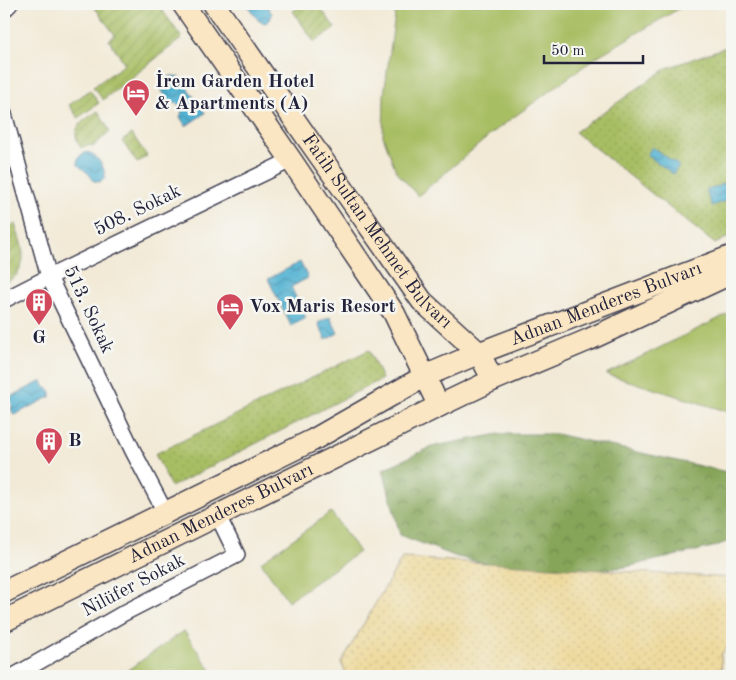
<svg xmlns="http://www.w3.org/2000/svg" width="736" height="680" viewBox="0 0 736 680" font-family="'Old Standard TT',serif">
<defs>
<pattern id="forest-crowns" width="20" height="18" patternUnits="userSpaceOnUse" patternTransform="scale(1.25)"><rect width="20" height="18" fill="#86a559"/><path d="M2 6a3 3 0 1 1 6 0M12 15a3 3 0 1 1 6 0" fill="none" stroke="#6d864b"/></pattern>
<pattern id="sand-dots" width="8" height="8" patternUnits="userSpaceOnUse" patternTransform="scale(1.25)"><rect width="8" height="8" fill="#eeda9e"/><path d="M2 2h.1M6 6h.1" fill="none" stroke="#ccbb89" stroke-width="1.8" stroke-linecap="round"/></pattern>
<pattern id="park-dots" width="8" height="8" patternUnits="userSpaceOnUse" patternTransform="scale(1.25)"><rect width="8" height="8" fill="#a8be63"/><path d="M2 2h.1M6 6h.1" fill="none" stroke="#90a357" stroke-width="1.8" stroke-linecap="round"/></pattern>
<pattern id="garden-furrows" width="10" height="10" patternUnits="userSpaceOnUse" patternTransform="scale(1.25)"><rect width="10" height="10" fill="#a8be63"/><path d="M-1 1l2-2M0 10L10 0M9 11l2-2" fill="none" stroke="#90a357"/></pattern>
<pattern id="water-waves" width="16" height="10" patternUnits="userSpaceOnUse" patternTransform="scale(1.25)"><rect width="16" height="10" fill="#53b2d2"/><path d="M0 5q4-4 8 0t8 0" fill="none" stroke="#4490ac"/></pattern>
</defs>
<rect width="100%" height="100%" fill="#f6f6f2"/>
<filter id="ink" filterUnits="userSpaceOnUse"><feTurbulence type="fractalNoise" baseFrequency=".02" numOctaves="2"/><feDisplacementMap in="SourceGraphic" scale="10" xChannelSelector="R" yChannelSelector="G"/><feConvolveMatrix kernelMatrix="1 2 1 2 8 2 1 2 1" color-interpolation-filters="sRGB"/></filter>
<filter id="wash" filterUnits="userSpaceOnUse"><feTurbulence type="fractalNoise" baseFrequency=".0096" numOctaves="4" result="noise"/><feDisplacementMap in="SourceGraphic" scale="20" xChannelSelector="R" yChannelSelector="G"/><feGaussianBlur stdDeviation="1.12" result="paint"/><feColorMatrix in="noise" values="0 0 0 0 0 0 0 0 0 0 0 0 0 0 0 0 0 1.4 0 .05"/><feComposite in="paint" operator="in"/></filter>
<g filter="url(#wash)">
<rect width="100%" height="100%" fill="#f2ead7"/>
<path fill="#a8be63" stroke="#65704f" d="M394,4H687L598,56L496,130L418,196L396,171L383,136L384,94L395,15Z
M732,312V413L606,374Z
M331,512L359,552L288,601L261,562Z
M184,631L215,676H119Z"/>
<path fill="url(#forest-crowns)" stroke="#54644a" d="M499,434H556L732,473V540L713,547L626,567L542,575L457,557L400,535L383,469L434,446Z"/>
<path fill="url(#sand-dots)" stroke="#887e6c" d="M402,558L732,578V640L721,655L722,676H348L341,663Z"/>
<path fill="url(#park-dots)" stroke="#65704f" d="M732,45V235L715,244L575,132L667,68Z
M369,350L382,379L171,487L155,454Z"/>
<path fill="url(#garden-furrows)" stroke="#65704f" d="M92,4H158L182,38L103,100L93,87L125,64L109,40L115,35Z
M304,4H318L335,28L314,42L293,11Z
M90,90L99,103L78,118L69,105Z
M98,111L110,131L94,146L87,145L81,148C68,128 83,121 98,111Z
M132,134L147,156L137,163L122,141Z
M15,224C20,240 29,259 17,274C15,278 8,281 4,283V230Z"/>
<path fill="url(#water-waves)" stroke="#3a6a86" d="M246,4H266L272,14L270,20L265,23L259,21Z
M173,76L179,77L182,80L205,113L186,126L180,117C183,111 182,106 176,103H169L161,89C161,81 165,77 173,76Z
M652,147L679,166L673,174L647,155Z
M88,152C97,155 106,168 105,178L100,182L94,181L89,174L78,165C76,158 81,153 88,152Z
M732,180V198L712,206L706,191Z
M300,262L308,278L291,287L306,318L291,326L268,279Z
M330,317L338,333L326,340L318,323Z
M42,381L45,388C50,388 53,393 50,397L14,415L11,409L12,406V403L10,401H7L6,399Z"/>
</g>
<g filter="url(#ink)">
<g fill="none" stroke-linecap="round" stroke-linejoin="round">
<g stroke="#414052" stroke-width="18">
<path id="minor" d="M4,10L10,4
M4,114L49,277L133,451L165,512
M4,300L49,277L291,160
M14,676L124,613L237,555L218,516"/>
</g>
<g stroke="#414052" stroke-width="24">
<g id="secondary">
<path d="M183,4L291,160L394,313L439,406"/>
<path id="s1" d="M214,4L310,142L422,301L479,353L493,380"/>
<path id="s2" d="M4,592L313,440L425,376L479,353L732,256"/>
<path id="s3" d="M4,621L439,406L493,380L588,340L732,273"/>
</g>
</g>
<use href="#minor" stroke="#fff" stroke-width="15"/>
<use href="#secondary" stroke="#fbe6c4" stroke-width="21"/>
</g>
</g>
<defs>
<g id="hotel-pin" transform="scale(1.4375)"><path d="M0 17L-7.5 6A9.5 9.5 0 1 1 7.5 6Z" fill="#d1495b" stroke="#f6f6f2"/><path d="M-6-4.5h1.5V1H6V5H4.5V3h-9V5H-6ZM-4 0a1.8 1.8 0 1 1 3.6 0ZM.5 0V-2.5h3Q6-2.5 6 0Z" fill="#fff"/></g>
<g id="building-pin" transform="scale(1.4375)"><path d="M0 17L-7.5 6A9.5 9.5 0 1 1 7.5 6Z" fill="#d1495b" stroke="#f6f6f2"/><path d="M-4-6H4V6H1V3H-1V6H-4ZM-2.5-4.3h1.7v1.8h-1.7ZM.8-4.3h1.7v1.8H.8ZM-2.5-1h1.7V.8h-1.7ZM.8-1h1.7V.8H.8Z" fill="#fff"/></g>
</defs>
<g fill-rule="evenodd">
<use href="#hotel-pin" x="136" y="93"/>
<use href="#building-pin" x="39" y="302"/>
<use href="#hotel-pin" x="230" y="307"/>
<use href="#building-pin" x="49" y="441"/>
</g>
<g text-anchor="middle" dominant-baseline="central" stroke-width="5" stroke-linejoin="round" paint-order="stroke">
<g font-size="19" font-weight="bold" fill="#22223b" stroke="#f6f6f2" text-anchor="start">
<text x="155" y="82">İrem Garden Hotel<tspan x="155" dy="22">&amp; Apartments (A)</tspan></text>
<text x="249" y="307">Vox Maris Resort</text>
<text x="39" y="338" text-anchor="middle">G</text>
<text x="68" y="441">B</text>
</g>
<g font-size="19" fill="#22223b" stroke="#f6f6f2">
<text transform="translate(138 211) rotate(-26)">508. Sokak</text>
<text stroke="none"><textPath href="#s1" startOffset="280">Fatih Sultan Mehmet Bulvarı</textPath></text>
<text stroke="none"><textPath href="#s2" startOffset="668">Adnan Menderes Bulvarı</textPath></text>
<text transform="translate(88 310) rotate(65)">513. Sokak</text>
<text stroke="none"><textPath href="#s3" startOffset="242">Adnan Menderes Bulvarı</textPath></text>
<text transform="translate(134 586) rotate(-28)">Nilüfer Sokak</text>
</g>
</g>
<rect width="736" height="680" fill="none" stroke="#f6f6f2" stroke-width="20"/>
<path d="M544 55v8h99v-8" fill="none" stroke="#22223b" stroke-width="2.5"/>
<text x="551" y="55" font-size="15" fill="#22223b" stroke="#f6f6f2" stroke-width="4" paint-order="stroke">50 m</text>
</svg>
